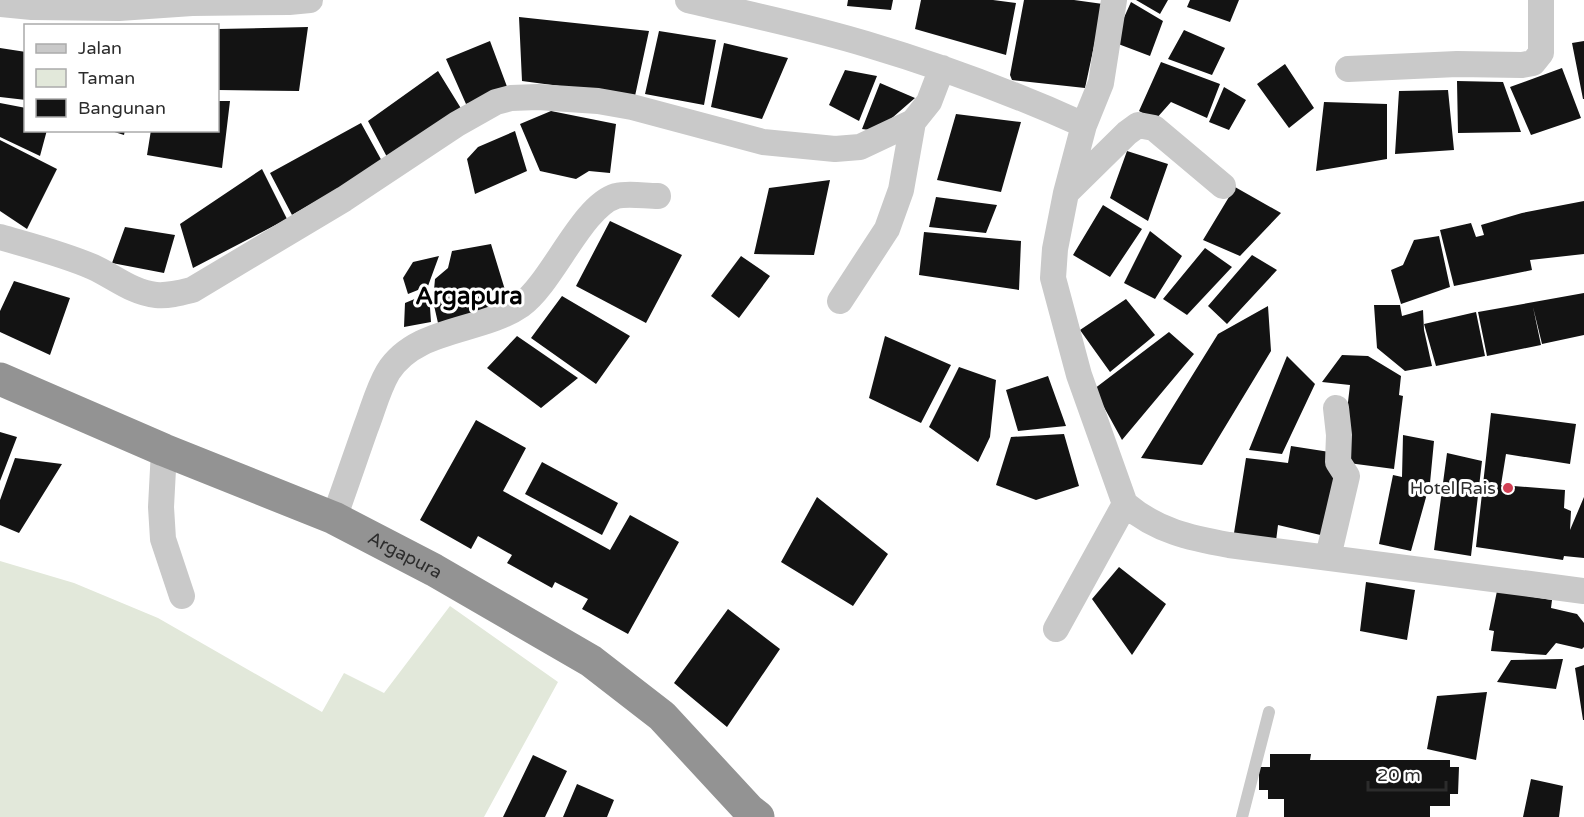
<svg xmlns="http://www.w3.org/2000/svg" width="1584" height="817" viewBox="0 0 1584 817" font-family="'Varela Round',sans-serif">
<rect width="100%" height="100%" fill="#fff"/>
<path fill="#e2e8da" d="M0,561L74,583L158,618L322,712L344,673L384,693L450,606L558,682L484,817H0Z"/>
<path fill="#131313" d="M848,0H893L891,10L847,6Z
M921,0H993L1016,3L1006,55L915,29Z
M1024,0H1074L1103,4L1085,88L1012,80L1010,75Z
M1136,0H1168L1160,14Z
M1190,0H1239L1230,22L1187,7Z
M1131,2L1163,21L1150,56L1113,42Z
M519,17L649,31L635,96L522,81Z
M308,27L299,91L218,90V29Z
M1184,30L1225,48L1212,75L1168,59Z
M659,31L716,40L704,105L645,94Z
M490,41L509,92L466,104L446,59Z
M1584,41V99H1583L1572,43Z
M724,43L788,58L762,119L711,107Z
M0,48L26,52V100L0,97Z
M1161,62L1220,84L1207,118L1171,102L1155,120L1139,111Z
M1285,64L1314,108L1289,128L1257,84Z
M1562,68L1581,118L1531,135L1510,87Z
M845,70L877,76L859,121L829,105Z
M438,71L462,110L387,157L368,121Z
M1457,81L1503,82L1521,132L1458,133Z
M880,83L915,98L877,131L862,129Z
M1224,87L1246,100L1229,130L1209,122Z
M1448,90L1454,150L1395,154L1399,91Z
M218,101H230L222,168L147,155L151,130H218Z
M1324,102L1387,104V159L1316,171Z
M0,103L26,108V130H47L40,156L0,137Z
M551,111L616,124L610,173L589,171L576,179L540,171L520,124Z
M956,114L1021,122L1001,192L937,180Z
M361,123L383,163L292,215L270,173Z
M108,130H125L124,135Z
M515,131L527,171L475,194L467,159L478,147Z
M0,140L57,169L27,229L0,211Z
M1127,151L1168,164L1148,221L1110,198Z
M262,169L287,219L193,268L180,224Z
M830,180L814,255L754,254L769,188Z
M1235,187L1281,213L1240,256L1203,240Z
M936,197L997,205L986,233L929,227Z
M1584,201V254L1530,260L1532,270L1454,286L1440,230L1471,223L1476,237L1484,235L1481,225L1522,213Z
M1103,205L1142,229L1110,277L1073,255Z
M610,221L682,255L646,323L576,286Z
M125,227L175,235L164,273L112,263Z
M1150,231L1182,256L1155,299L1124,283Z
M924,232L1021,241L1019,290L919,275Z
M1439,236L1450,287L1401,304L1391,270L1403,265L1414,240Z
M491,244L509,303L438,323L433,301L435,279L448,268L452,251Z
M1205,248L1232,267L1187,315L1163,299Z
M1252,255L1277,270L1227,324L1208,306Z
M439,256L428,286L408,294L403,278L413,262Z
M741,256L770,276L739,318L711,296Z
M14,281L70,298L50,355L0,332V311Z
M429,293L431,322L404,327L405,303Z
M1584,293V335L1542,344L1533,307L1541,345L1487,356L1478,312Z
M562,296L630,336L596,384L531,338Z
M1126,299L1155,335L1110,372L1080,330Z
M1374,305H1400L1402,316L1423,310L1424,330L1432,366L1405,371L1377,348Z
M1268,306L1271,351L1202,465L1141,458L1218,334Z
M1476,312L1485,356L1436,366L1424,324Z
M1169,332L1194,354L1122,440L1094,389Z
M517,336L578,378L541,408L487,368Z
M885,336L951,365L921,423L869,398Z
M1342,355L1368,356L1401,376L1399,395L1403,396L1394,469L1341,462L1350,385L1322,382Z
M1287,356L1315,384L1282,454L1249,450Z
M959,367L996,380L990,437L978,462L929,427Z
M1048,376L1066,426L1018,431L1006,390Z
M1491,413L1576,424L1570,464L1506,454L1501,485L1565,490L1564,508L1571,511L1570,530L1584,497V558L1564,556L1563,560L1476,547Z
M476,420L526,448L503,491L610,550L630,515L679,542L628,634L582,609L588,599L555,582L552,588L507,563L512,555L478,536L471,549L420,520Z
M0,432L17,437L0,481Z
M1064,434L1079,486L1036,500L996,485L1011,437Z
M1403,435L1434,441L1430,483L1411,551L1379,544L1393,475L1402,477Z
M1291,446L1336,453L1344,474L1329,537L1278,525L1276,541L1234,533L1246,458L1288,463Z
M1447,453L1482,461L1471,556L1434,550Z
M15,458L62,464L19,533L0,525V500Z
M542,462L618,503L602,535L525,494Z
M817,497L888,554L853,606L781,562Z
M1119,567L1166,604L1132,655L1092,599Z
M1366,582L1415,590L1407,640L1360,631Z
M1497,591L1552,600L1551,608L1577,614L1584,623V647L1582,649L1556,643L1546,655L1491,651L1494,631L1489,630Z
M728,609L780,649L727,727L674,683Z
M1563,659L1556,689L1497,682L1511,660Z
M1584,665V720H1583L1575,668Z
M1487,692L1476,760L1427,749L1437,696Z
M1270,754H1311L1310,760H1450V767H1459L1458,794H1450V806H1430V817H1284V799H1268V790H1259V767H1270Z
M533,755L567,771L545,817H503Z
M1531,779L1563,786L1559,817H1523Z
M577,784L614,800L607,817H563Z"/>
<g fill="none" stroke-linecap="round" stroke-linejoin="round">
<path stroke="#c9c9c9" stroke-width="12" d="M1242,817L1269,712"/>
<path stroke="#c9c9c9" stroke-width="26" d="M688,0C747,14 807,26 866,44C940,66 1013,93 1084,125L1066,193L1055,249L1053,278L1079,375L1125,504C1157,531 1190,538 1229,545L1584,591
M0,4L32,7L119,8L192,3L289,2L310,0
M1348,69L1457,64L1522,65L1533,63L1541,53V0
M1084,125L1101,83L1114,0
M1066,193L1127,133L1138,125L1154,128L1223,186
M0,237C31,246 63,254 93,267C113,276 133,293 156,295C169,296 180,293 192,290L344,199L457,124L496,102L511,98L538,97L598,101L632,107L763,142L835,149L860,147L913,122L929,102L942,68
M840,301L887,229L901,190L913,122
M164,450L161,507L163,539L182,596
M334,518C345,488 355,458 366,427C373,409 378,389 388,372C416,327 481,333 521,305C552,283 582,206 616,196C628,193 645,196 658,196
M1328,557L1347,476L1338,462L1339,435L1336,408
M1056,629L1125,504"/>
<path stroke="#939393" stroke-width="33" id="s1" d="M0,379L164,450L334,518L434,570L591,661L662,716L749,810L758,817"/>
</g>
<circle fill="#d13f54" stroke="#fff" stroke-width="2" cx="1508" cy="488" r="6"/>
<g text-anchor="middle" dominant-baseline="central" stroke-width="6" stroke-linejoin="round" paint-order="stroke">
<g font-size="18" fill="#2c2c2c" stroke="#fff" text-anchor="end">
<text x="1496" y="488">Hotel Rais</text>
</g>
<g font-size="18" fill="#2c2c2c" stroke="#fff">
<text stroke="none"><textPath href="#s1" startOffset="442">Argapura</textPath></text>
</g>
<g font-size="24" font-weight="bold" fill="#000" stroke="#fff">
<text x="469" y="296">Argapura</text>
</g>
</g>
<rect x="24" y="24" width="195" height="108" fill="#ffffff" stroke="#ababab" stroke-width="1.5"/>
<rect x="36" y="44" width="30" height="9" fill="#c9c9c9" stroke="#ababab" stroke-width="1.5"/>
<text x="78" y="54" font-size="18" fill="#2c2c2c">Jalan</text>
<rect x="36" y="69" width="30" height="18" fill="#e2e8da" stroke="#ababab" stroke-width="1.5"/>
<text x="78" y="84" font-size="18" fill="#2c2c2c">Taman</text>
<rect x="36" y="99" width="30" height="18" fill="#131313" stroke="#ababab" stroke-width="1.5"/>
<text x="78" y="114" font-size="18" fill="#2c2c2c">Bangunan</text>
<path d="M1368 781v9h78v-9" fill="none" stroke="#2c2c2c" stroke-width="3"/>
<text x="1377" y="781" font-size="18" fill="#2c2c2c" stroke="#ffffff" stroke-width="4.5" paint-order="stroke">20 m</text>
</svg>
